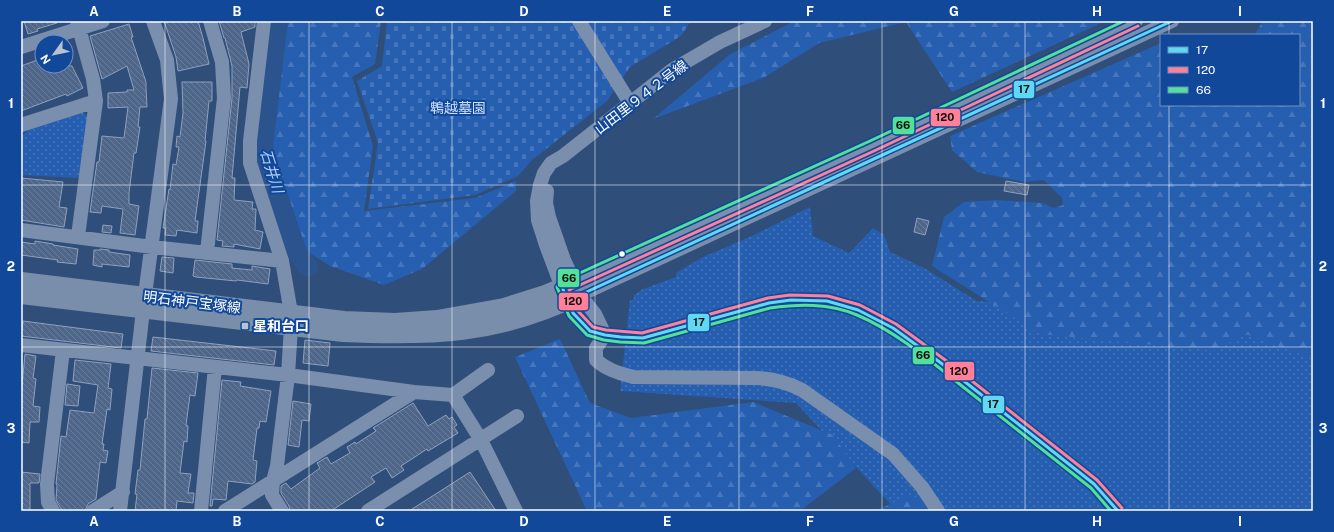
<svg xmlns="http://www.w3.org/2000/svg" width="1334" height="532" viewBox="0 0 1334 532" font-family="'Public Sans','Noto Sans JP',sans-serif">
<defs>
<pattern id="grass-dots" width="8" height="8" patternUnits="userSpaceOnUse"><rect width="8" height="8" fill="#265eb0"/><path d="M2 2h.1M6 6h.1" fill="none" stroke="#4776bc" stroke-width="1.8" stroke-linecap="round"/></pattern>
<pattern id="forest-firs" width="22" height="20" patternUnits="userSpaceOnUse"><rect width="22" height="20" fill="#265eb0"/><path d="M5 1l3.5 6h-7zM16 11l3.5 6h-7z" fill="#4776bc"/></pattern>
<pattern id="cemetery-stones" width="16" height="16" patternUnits="userSpaceOnUse"><rect width="16" height="16" fill="#265eb0"/><path d="M2 7V4a2 2 0 0 1 4 0v3zM10 15v-3a2 2 0 0 1 4 0v3z" fill="#4776bc"/></pattern>
<pattern id="building-back-hatch" width="6" height="6" patternUnits="userSpaceOnUse"><rect width="6" height="6" fill="#4e6689"/><path d="M-1 5l2 2M0 0l6 6M5-1l2 2" fill="none" stroke="#697d9b"/></pattern>
</defs>
<rect width="100%" height="100%" fill="#304e7a"/>
<path fill="url(#grass-dots)" d="M82,112L89,117L81,178L21,175L23,135L31,127Z
M810,207L813,236L849,253L873,228L884,235L890,252L924,268L977,301L1313,320V511H897L796,403L620,391L630,300L634,299V295L643,289L676,277V273L701,258L754,235Z"/>
<path fill="url(#forest-firs)" d="M280,21H381L375,64L352,77L373,146L364,211L475,198L516,181V191L422,269L384,285L330,266L305,250L266,150Z
M794,21H1103L1097,25L952,92L906,22L819,43L765,77L653,119L729,55Z
M1263,21H1313V359L1243,333L1217,351L1040,334L932,266L944,217L964,202L997,200L1042,203L1054,208L1063,205L1062,198L1044,180L1024,182L977,172L952,150L950,136L1161,43V105H1299V35H1254Z
M560,339L590,403L631,418L753,402L833,435L856,468L800,511H587L515,357Z
M914,493L926,511H875Z"/>
<path fill="url(#cemetery-stones)" d="M387,21H691L681,36L630,67L607,101L532,160L518,176L475,195L368,209L378,143L357,81L382,66Z"/>
<g fill="none" stroke-linecap="round" stroke-linejoin="round">
<path stroke="#2b538e" stroke-width="20" d="M278,21L263,145L265,158L297,253L308,267"/>
</g>
<path fill="url(#building-back-hatch)" stroke="#8fa0ba" d="M24,21H57V23L37,29L38,31L28,34Z
M164,21H198L203,38L209,64L178,71L176,57Z
M219,21H255V27L241,32L249,64L247,88L240,87L232,178H235L234,200L253,202L252,209H256L255,230L263,232L260,249L234,244V247L222,246L223,241L217,240L232,98V66L225,38H224Z
M129,24L133,37H131L146,82V88L147,107H140L138,127H140L136,153H134L129,193V204L139,206L135,235L120,233L123,209L102,206L101,213L90,212L97,162H99L102,136L124,138L128,107L108,108V93L127,92V90H134L127,66L102,79L90,36Z
M40,59L42,66H72L83,88L67,96L66,94L21,111V66Z
M182,82H212V101H209L205,141H206L195,221H198L197,233L177,230L176,236L165,235L166,228H163L169,189L170,190L173,164L176,165L179,147H176L177,136L180,137L183,113Z
M21,178L63,182L59,207L67,208L64,227L21,220Z
M1006,181L1029,185L1027,195L1004,191Z
M917,218L929,221L925,235L914,232Z
M103,225L112,226L111,233L102,232Z
M35,241L53,244V245L78,249L76,264L57,262L58,260L21,255V242L35,244Z
M100,249L109,250V252L130,255L129,267L102,264V267L93,265L94,250H100Z
M162,257L174,258L173,273L160,271Z
M195,260L232,264V268L252,270V266L270,269L268,284L237,280L236,281L196,277L193,276Z
M23,321L123,334L121,348L21,336Z
M153,337L276,351L274,365L151,351Z
M305,340L330,343L328,366L303,363Z
M25,354L36,356L33,378L36,379L33,406L40,407L39,422H30L29,443L21,442V397Z
M75,360L111,364L108,388L112,389L110,410L107,409L102,444H104L103,450L108,451L106,463L100,462L96,499L88,504L85,511H62V509H61L56,500L57,485L56,484L61,436L66,437L70,410L94,413L98,385L73,381Z
M152,368L198,373L195,396L190,395L186,425L188,426L187,442L184,441L180,473L191,474L188,493H194L193,503L177,501L176,511H135L137,494H135L138,470H140L145,419H147Z
M222,380L241,382L240,386L271,391L266,422L260,421L259,428H257L253,460L257,461L255,482L252,484L228,481L226,500L213,499L212,506H210Z
M67,384L80,386L78,406L65,405Z
M293,401L311,404L309,421L302,420L299,447L288,445Z
M413,403L428,426L446,415L449,419L452,417L457,425L454,427L458,433L428,451L427,449L401,466L404,470L392,478L386,468L371,477L375,482L331,511H290L289,506L281,493V486L286,483L291,489L320,468L317,463L327,457L331,464L350,453L347,447L355,442L356,444L376,431L373,428Z
M21,472L40,474L39,483H30V511H21Z
M470,472L496,511H409L442,490Z"/>
<g fill="none" stroke-linecap="round" stroke-linejoin="round">
<path stroke="#7a8fad" stroke-width="14" d="M77,21L93,79L96,101L78,236
M264,21L250,141V163L282,261L291,313
M579,21L630,103
M765,21L720,42L672,70L563,156L551,163L544,173L540,185L537,201L538,220L546,245L567,301L578,319L590,331L605,335L643,338L769,303L791,300L827,301L858,310L893,328L945,366L1094,484L1118,511
M21,47L103,21
M21,125L96,101
M547,191L546,203L549,217L564,260L580,295L595,314L605,335
M21,230L152,247L282,261
M207,252L224,98L222,62L210,21
M574,282L872,146L1136,21
M580,295L1172,21
M605,335L596,348V360C607,370 619,373 633,377L757,378C774,379 787,382 802,390L893,454L922,487L938,511
M21,345L288,375L414,392L453,395L481,440L516,511
M453,395L488,370
M53,511L48,502L47,484L63,350
M93,511L123,492
M120,511L143,310L171,99L167,60L153,21
M201,511L215,367
M225,511L414,392
M282,511L272,495L273,481L277,466L288,375L291,327
M368,511L517,416"/>
<path stroke="#788eaa" stroke-width="18" d="M21,281L344,320L395,322L437,319L504,307L545,294L574,282
M21,295L343,333C430,337 501,335 580,295"/>
<g stroke="#114899" stroke-width="6">
<path id="bus-1" d="M562,287L573,313L590,331L605,335L621,337L643,338L769,303L791,300L827,301L858,310L893,328L945,366L1094,484L1118,511
M580,295L1172,21"/>
</g>
<g stroke="#114899" stroke-width="6">
<path id="bus-2" d="M1122,508L1097,480L948,362L896,324L860,305L828,296L790,295L768,298L642,333L606,330L593,327L577,310L569,290L874,151L1138,26"/>
</g>
<g stroke="#114899" stroke-width="6">
<path id="bus-3" d="M1111,511L1091,488C1049,455 1008,422 967,390C933,363 897,332 857,315C829,303 799,304 770,308L644,343L620,342L604,340L587,335L569,316L557,287L560,282L870,141L1124,21"/>
</g>
<use href="#bus-1" stroke="#60d8f3" stroke-width="3"/>
<use href="#bus-2" stroke="#ff8098" stroke-width="3"/>
<use href="#bus-3" stroke="#53e098" stroke-width="3"/>
</g>
<path fill="none" stroke="#fff" stroke-width="1" stroke-opacity="0.55" d="M165,21V511M309,21V511M452,21V511M595,21V511M739,21V511M882,21V511M1025,21V511M1169,21V35M1169,105V511M21,185H1313M21,347H1313"/>
<circle fill="#fff" stroke="#114899" stroke-width="1.5" cx="622" cy="254" r="3.5"/>
<rect fill="#b7c1d0" stroke="#114899" stroke-width="1.5" x="241" y="322" width="8" height="8" rx="2"/>
<g text-anchor="middle" dominant-baseline="central" stroke-width="4" stroke-linejoin="round" paint-order="stroke">
<g font-size="14" fill="#fff" stroke="#114899">
<text transform="translate(641 97) rotate(-37)">山田里９４２号線</text>
<text transform="translate(192 302) rotate(7)">明石神戸宝塚線</text>
</g>
<g font-size="14" fill="#cce1fe" stroke="#114899">
<text x="458" y="108">鵯越墓園</text>
</g>
<g font-size="14" font-weight="bold" fill="#fff" stroke="#114899" text-anchor="start">
<text x="253" y="326">星和台口</text>
</g>
<g font-size="15" font-style="italic" fill="#b0cffb" stroke="#114899">
<text transform="translate(272 171) rotate(73)">石井川</text>
</g>
</g>
<g stroke="#114899" stroke-width="1.5">
<rect x="1013" y="80" width="22" height="19" rx="4" fill="#60d8f3"/>
<rect x="930" y="108" width="31" height="19" rx="4" fill="#ff8098"/>
<rect x="892" y="116" width="23" height="19" rx="4" fill="#53e098"/>
<rect x="557" y="268" width="23" height="20" rx="4" fill="#53e098"/>
<rect x="558" y="292" width="31" height="19" rx="4" fill="#ff8098"/>
<rect x="687" y="313" width="23" height="19" rx="4" fill="#60d8f3"/>
<rect x="912" y="346" width="23" height="19" rx="4" fill="#53e098"/>
<rect x="944" y="361" width="31" height="20" rx="4" fill="#ff8098"/>
<rect x="982" y="395" width="23" height="19" rx="4" fill="#60d8f3"/>
</g>
<g font-size="11" text-anchor="middle" font-weight="bold" fill="#111">
<text x="1024" y="93">17</text>
<text x="945" y="121">120</text>
<text x="903" y="129">66</text>
<text x="569" y="282">66</text>
<text x="573" y="305">120</text>
<text x="699" y="326">17</text>
<text x="923" y="359">66</text>
<text x="959" y="375">120</text>
<text x="993" y="408">17</text>
</g>
<rect width="1334" height="532" fill="none" stroke="#114899" stroke-width="44"/>
<rect x="1160" y="34" width="140" height="72" fill="#114899" stroke="#7091c2"/>
<rect x="1168" y="47" width="20" height="6" fill="#60d8f3" stroke="#7091c2"/>
<text x="1196" y="54" font-size="12" fill="#ffffff">17</text>
<rect x="1168" y="67" width="20" height="6" fill="#ff8098" stroke="#7091c2"/>
<text x="1196" y="74" font-size="12" fill="#ffffff">120</text>
<rect x="1168" y="87" width="20" height="6" fill="#53e098" stroke="#7091c2"/>
<text x="1196" y="94" font-size="12" fill="#ffffff">66</text>
<g transform="translate(54 54) rotate(237)"><circle r="19" fill="#114899" stroke="#7091c2"/>
<path d="M0-3L7 15L0 10L-7 15Z" fill="#b7c1d0"/>
<text y="-6" font-size="11" font-weight="bold" text-anchor="middle" fill="#ffffff">N</text>
</g>
<rect x="22" y="22" width="1290" height="488" fill="none" stroke="#fff" stroke-width="1.5"/>
<g font-size="13" text-anchor="middle" font-weight="bold" fill="#fff">
<text x="94" y="16">A</text>
<text x="237" y="16">B</text>
<text x="380" y="16">C</text>
<text x="524" y="16">D</text>
<text x="667" y="16">E</text>
<text x="810" y="16">F</text>
<text x="954" y="16">G</text>
<text x="1097" y="16">H</text>
<text x="1240" y="16">I</text>
<text x="11" y="108">1</text>
<text x="1323" y="108">1</text>
<text x="11" y="271">2</text>
<text x="1323" y="271">2</text>
<text x="11" y="433">3</text>
<text x="1323" y="433">3</text>
<text x="94" y="526">A</text>
<text x="237" y="526">B</text>
<text x="380" y="526">C</text>
<text x="524" y="526">D</text>
<text x="667" y="526">E</text>
<text x="810" y="526">F</text>
<text x="954" y="526">G</text>
<text x="1097" y="526">H</text>
<text x="1240" y="526">I</text>
</g>
</svg>
